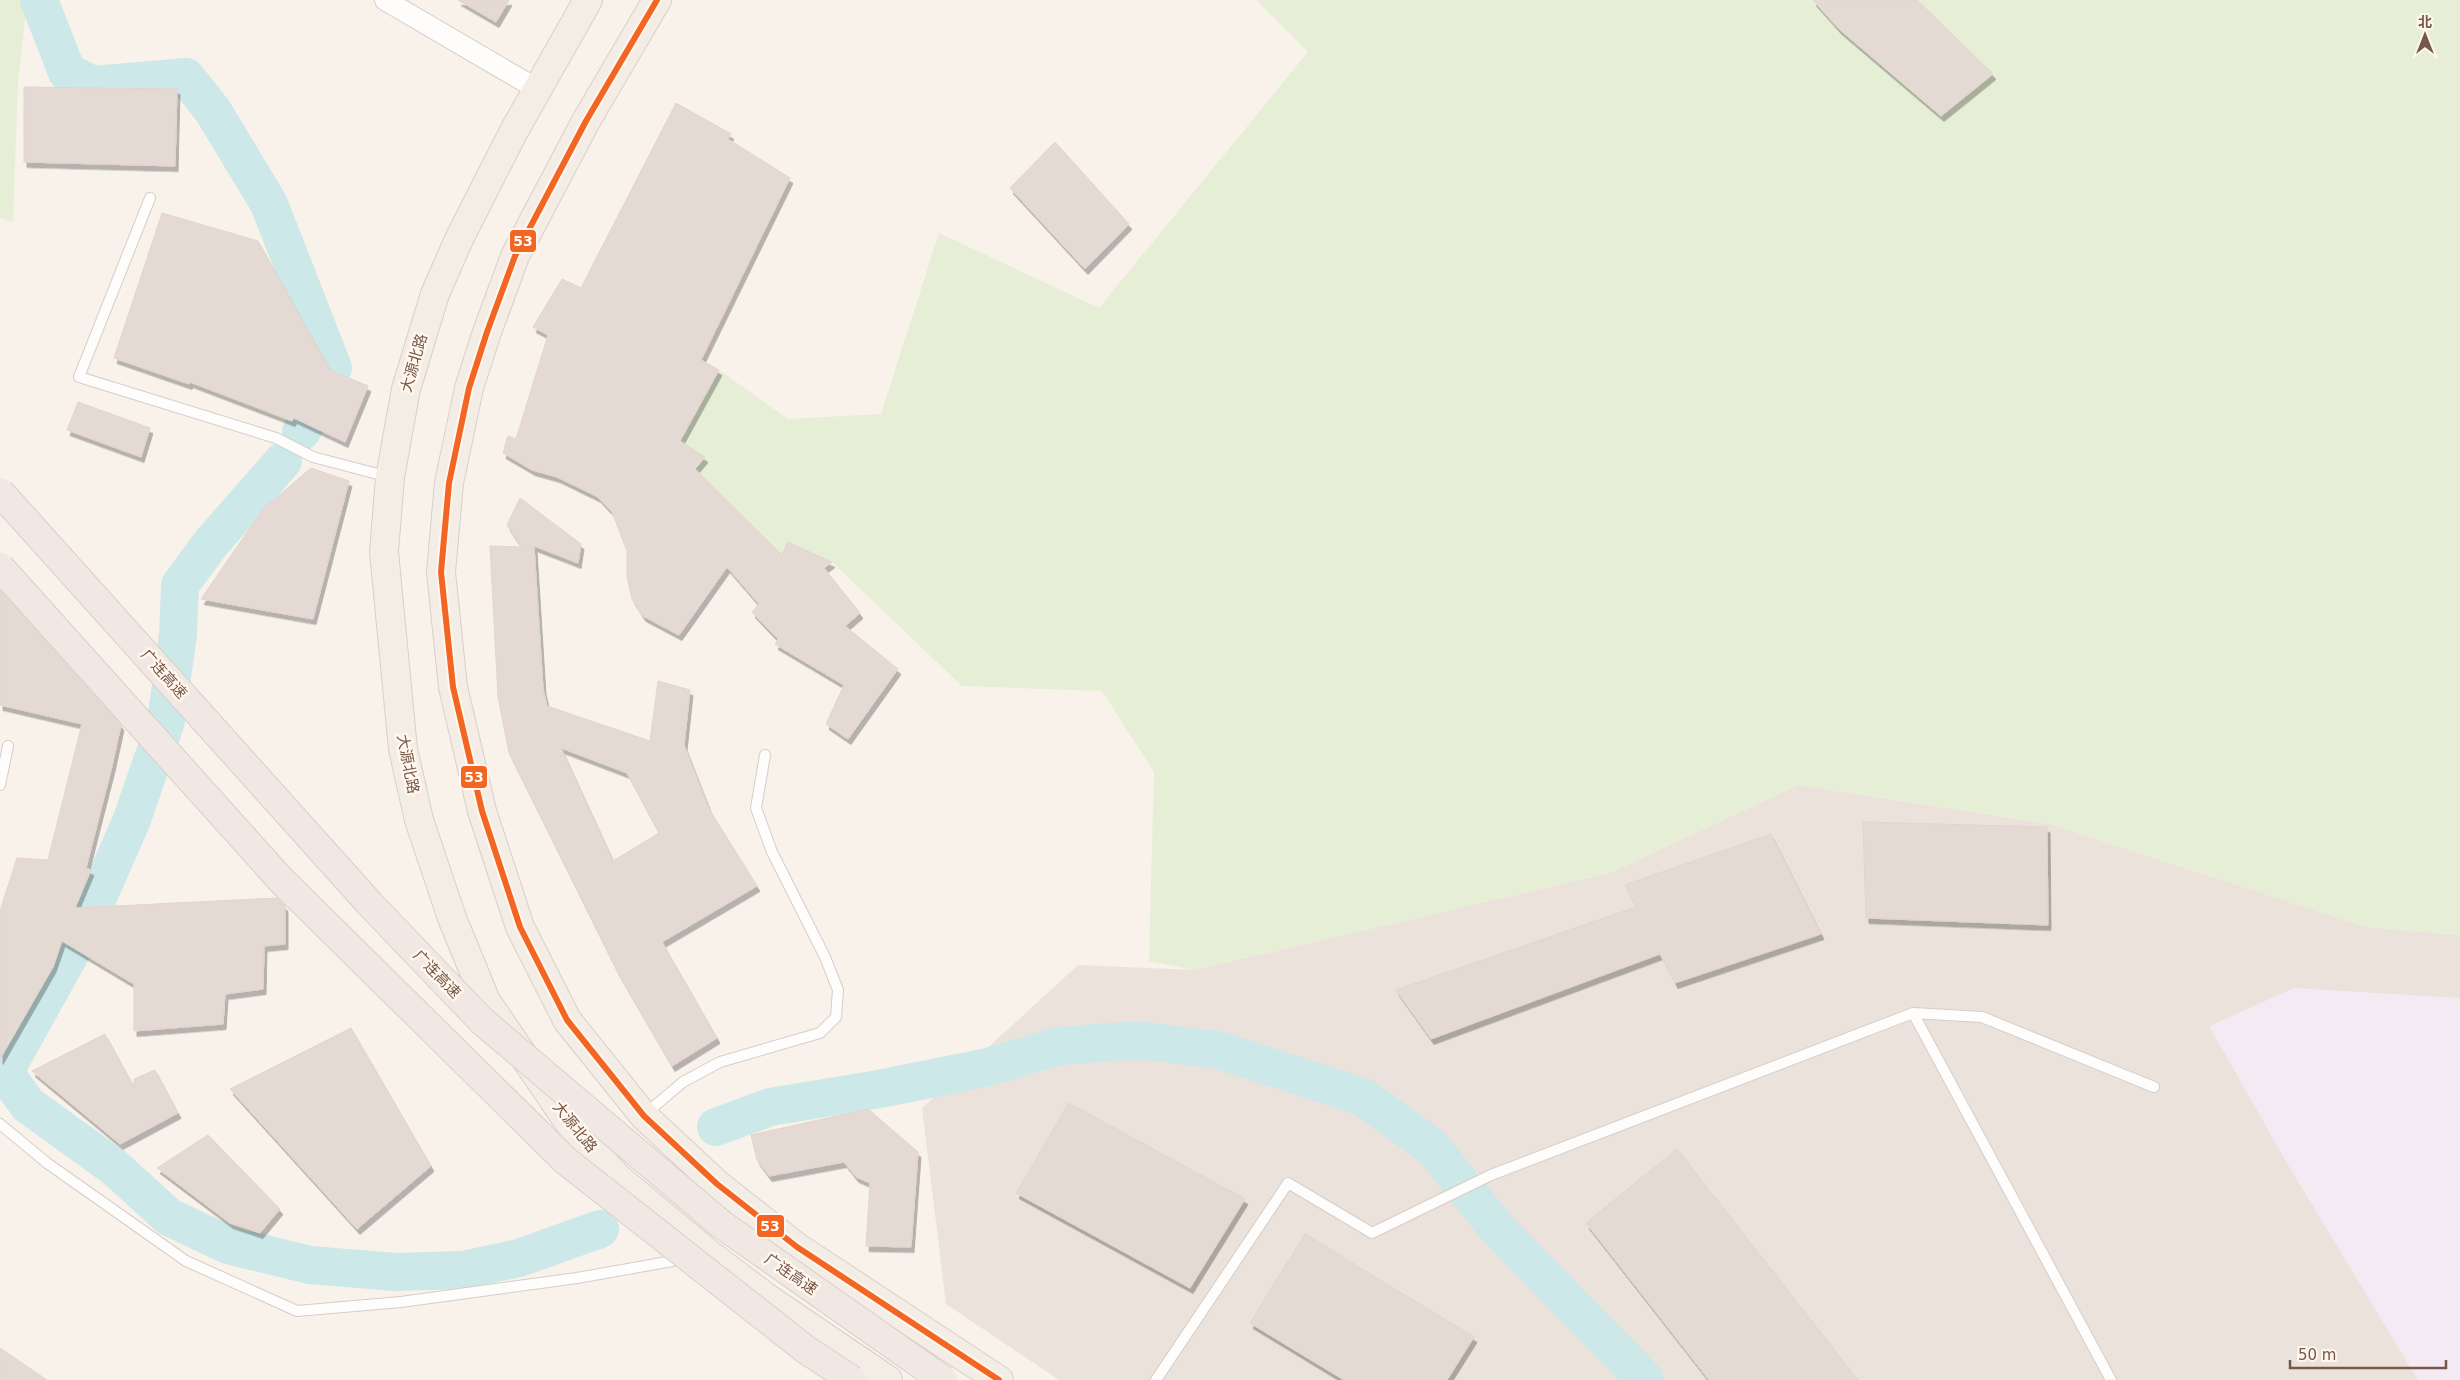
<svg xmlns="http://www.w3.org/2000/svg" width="2460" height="1380" viewBox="0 0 2460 1380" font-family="'DejaVu Sans','Noto Sans SC',sans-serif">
<defs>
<filter id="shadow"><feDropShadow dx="3" dy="5.5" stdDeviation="0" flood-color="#0004"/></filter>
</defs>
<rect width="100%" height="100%" fill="#f8f2eb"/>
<path fill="#ebe2dc" d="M1798,785L2050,824L2366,927L2460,935V1380H1059L946,1304L922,1108L1078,965L1194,970L1610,873Z"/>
<path fill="#f4eaf3" d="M2294,988L2460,998V1380H2418L2288,1165L2209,1026Z"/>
<path fill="#e6eed6" d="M0,0H27L18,82L13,222L0,218Z
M1256,0H2460V935L2366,927L2050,824L1798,785L1610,873L1194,970L1149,961L1154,772L1102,691L962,686L832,562L789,542L782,555L695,469L704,458L680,441L719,370L788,419L881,414L939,233L1099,308L1308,52Z"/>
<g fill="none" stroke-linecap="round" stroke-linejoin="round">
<path stroke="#cde8e8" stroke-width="38" d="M39,0L67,72L93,85L186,77L213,111L269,204L333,368L311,415L301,432
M283,461L211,543L180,585L178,634L166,721L131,822L84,929L10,1062L7,1076L28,1105L114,1167L169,1217L228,1245L310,1265L395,1272L463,1270L519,1258L600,1229
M716,1127L770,1107L879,1089L984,1068L1060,1046L1136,1040L1218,1050L1363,1097L1432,1147L1496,1227L1645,1380"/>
</g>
<path fill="#e4dad3" stroke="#e1d5cd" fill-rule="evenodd" filter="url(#shadow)" d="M458,0H509L496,22Z
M1813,0H1917L1993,74L1941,116L1839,29Z
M24,87L177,89L175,166L24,162Z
M676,103L731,134L728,139L790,178L701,360L719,370L680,441L705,457L695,469L782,555L788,542L832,562L824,568L860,613L845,626L898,669L848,739L826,724L844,685L775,644L778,639L752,612L759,604L727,567L679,635L643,616L632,599L627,576V551L612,512L598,497L557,477L532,470L503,453L508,436L516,439L548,335L533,327L562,279L581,288Z
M1055,142L1129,224L1085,269L1010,188Z
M162,213L258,241L330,370L368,386L345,442L294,418L292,421L190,382L189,384L114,358Z
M78,402L150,428L141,457L67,430Z
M311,468L349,481L313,619L201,599L263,509Z
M520,498L581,544L578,563L534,546L543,689L547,706L650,741L658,681L690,690L684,745L709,809L757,886L662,942L717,1038L672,1066L618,973L509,753L498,697L490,546L522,547L507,525ZM561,748L627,773L659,833L613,861Z
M0,590L121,725L112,766L86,868L91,870L75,908L277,898L285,906V944L264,946L263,989L225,994L223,1024L134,1031V984L62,941L53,967L0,1059V911L17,858L48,860L82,724L0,705Z
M1863,822L2047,827L2048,925L1866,918Z
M1771,834L1821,934L1675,983L1660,954L1431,1039L1396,990L1636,907L1625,885Z
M351,1028L431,1166L357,1229L230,1089Z
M105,1034L134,1087V1079L155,1070L178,1113L120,1144L32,1071Z
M1069,1103L1245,1199L1190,1288L1016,1193Z
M868,1109L918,1152L911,1247L866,1246L870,1183L856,1177L844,1162L769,1176L757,1160L751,1135Z
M208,1135L280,1209L260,1233L230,1223L157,1168Z
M1677,1149L1858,1380H1709L1586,1223Z
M1305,1234L1474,1337L1447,1380H1344L1250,1323Z
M0,1348L47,1380H0Z"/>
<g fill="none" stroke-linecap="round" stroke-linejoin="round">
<g stroke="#d6cdc8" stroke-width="12">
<path id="lane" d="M150,198L79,377L276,438L313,457L389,477
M0,785L8,746
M1913,1013L2111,1380
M644,1115L683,1082L720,1062L820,1033L836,1017L838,990L825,957L772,852L756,808L765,755
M0,1124L47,1163L186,1261L297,1311L401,1302L577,1278L684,1259
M1156,1380L1288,1183L1372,1233L1491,1175L1913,1013L1982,1017L2154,1087"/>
</g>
<g stroke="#d6cdc8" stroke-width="22">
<path id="street" d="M385,0L537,89"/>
</g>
<g stroke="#d9cfc9" stroke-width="30">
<path id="primary" d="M588,0L515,129L460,237L435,294L406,389L390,477L384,552L403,749L419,820L452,918L486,1001L574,1130L617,1177L709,1254L770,1300L888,1380
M657,0L586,121L515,256L487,332L469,388L449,483L441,572L453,687L482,811L520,927L567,1020L644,1116L717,1184L797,1247L999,1380"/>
</g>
<use href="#lane" stroke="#fefdfc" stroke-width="10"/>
<use href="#street" stroke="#fefdfc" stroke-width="20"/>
<use href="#primary" stroke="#f3ede5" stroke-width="28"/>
<g stroke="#d9cfc9" stroke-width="30" stroke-linecap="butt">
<path id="highway-bridge" d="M0,492L370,904L482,1021L721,1224L943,1380
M0,567L281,880L566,1161L805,1349L852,1380"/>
</g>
<use href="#highway-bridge" stroke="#f1e8e4" stroke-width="28"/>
<g stroke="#fff7ed" stroke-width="10">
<path id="bus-1" d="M657,0L586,121L515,256L487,332L469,388L449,483L441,572L453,687L482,811L520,927L567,1020L644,1116L717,1184L797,1247L999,1380"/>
</g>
<use href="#bus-1" stroke="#f26522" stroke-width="6"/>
</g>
<g text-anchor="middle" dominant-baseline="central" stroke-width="5" stroke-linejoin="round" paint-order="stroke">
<g font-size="15" fill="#77574a" stroke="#fff7ed">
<text transform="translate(414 363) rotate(-74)">大源北路</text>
<text transform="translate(164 674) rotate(48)">广连高速</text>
<text transform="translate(408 764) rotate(79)">大源北路</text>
<text transform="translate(437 974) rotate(46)">广连高速</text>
<text transform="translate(575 1127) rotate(51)">大源北路</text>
<text transform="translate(791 1274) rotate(35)">广连高速</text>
</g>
</g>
<g stroke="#fff7ed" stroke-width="2">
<rect x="509" y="229" width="28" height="24" rx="5" fill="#f26522"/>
<rect x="460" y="765" width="28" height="24" rx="5" fill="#f26522"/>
<rect x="756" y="1214" width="29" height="24" rx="5" fill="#f26522"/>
</g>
<g font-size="14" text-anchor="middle" font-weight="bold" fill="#fff">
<text x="523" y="246">53</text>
<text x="474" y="782">53</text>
<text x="770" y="1231">53</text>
</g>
<g transform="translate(2425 35)" stroke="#fff7ed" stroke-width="4" paint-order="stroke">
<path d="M0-4L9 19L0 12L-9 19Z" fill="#77574a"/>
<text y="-8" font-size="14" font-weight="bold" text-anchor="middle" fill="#77574a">北</text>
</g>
<path d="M2290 1360v8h156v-8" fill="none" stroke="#77574a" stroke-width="2.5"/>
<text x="2298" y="1360" font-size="15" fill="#77574a" stroke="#fff7ed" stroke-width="4" paint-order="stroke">50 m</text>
</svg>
